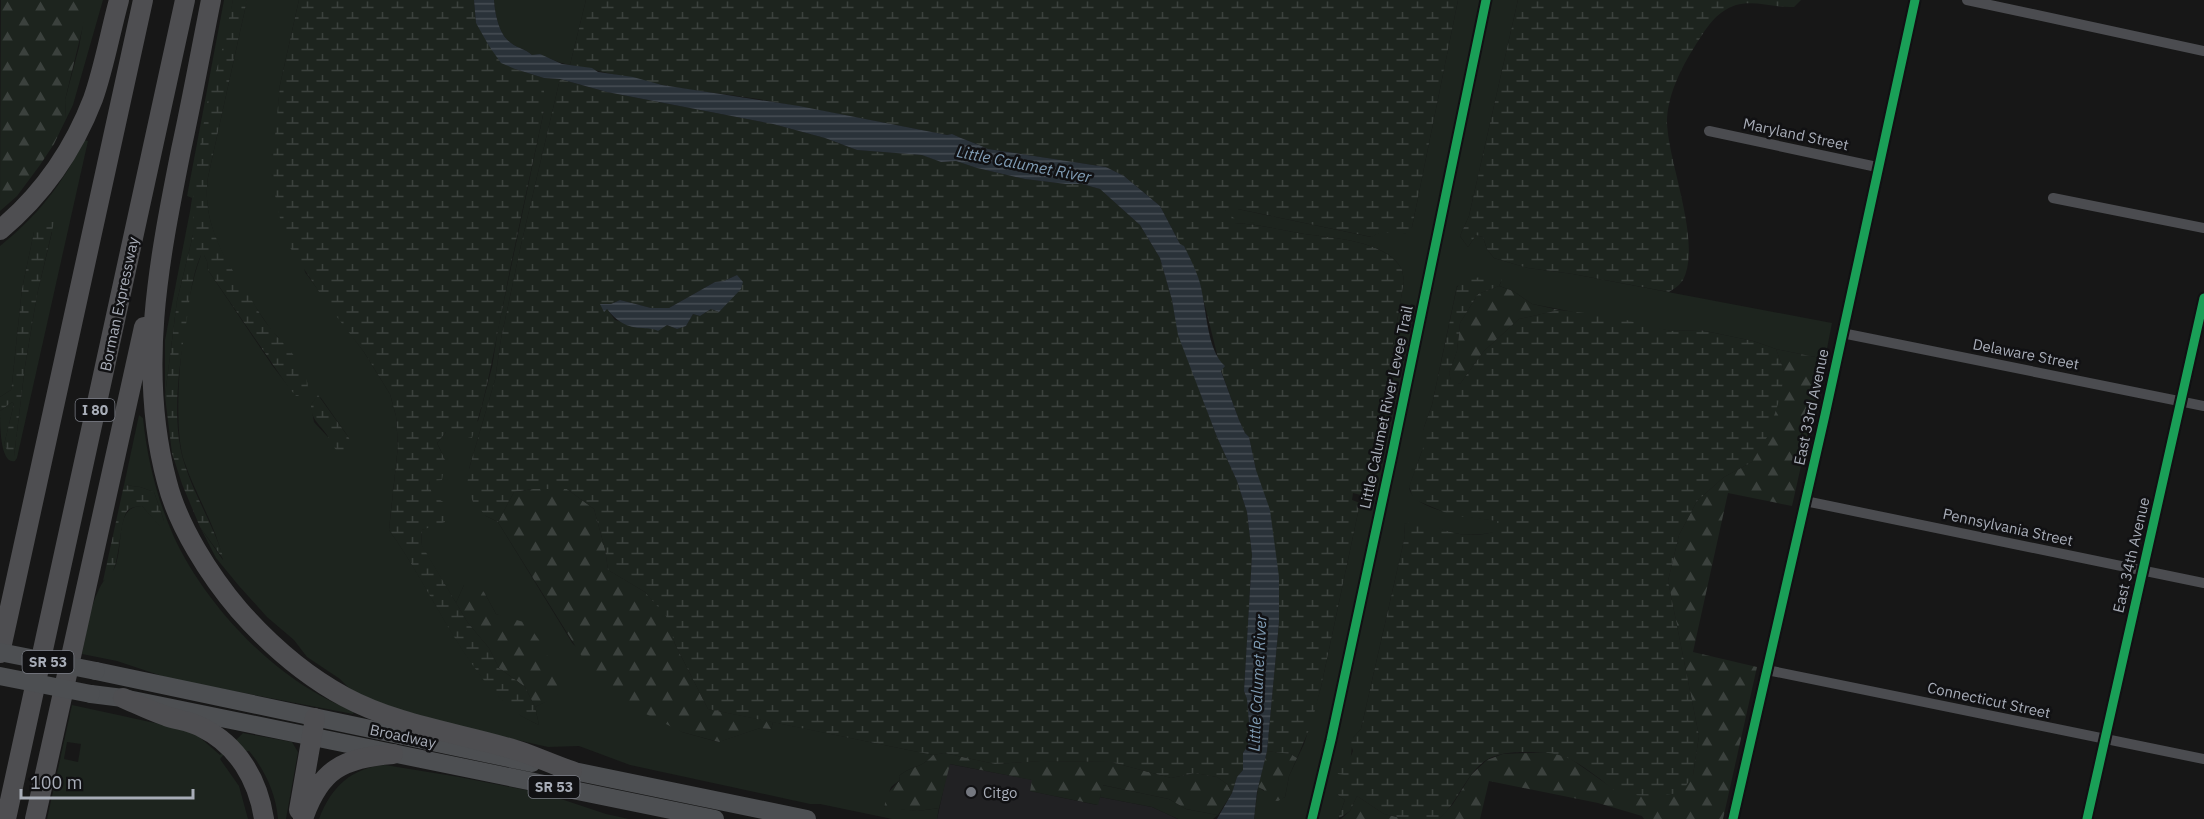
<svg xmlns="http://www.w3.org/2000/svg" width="2204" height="819" viewBox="0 0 2204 819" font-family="'IBM Plex Sans',sans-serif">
<defs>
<pattern id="forest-firs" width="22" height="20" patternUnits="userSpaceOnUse" patternTransform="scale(1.5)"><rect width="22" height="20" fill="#1d241e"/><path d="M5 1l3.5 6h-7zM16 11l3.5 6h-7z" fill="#3b413d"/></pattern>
<pattern id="wetland-marsh" width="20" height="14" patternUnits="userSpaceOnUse" patternTransform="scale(1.5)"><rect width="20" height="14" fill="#1d241e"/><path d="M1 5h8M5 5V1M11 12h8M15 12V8" fill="none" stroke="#3b413d"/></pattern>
<pattern id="water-rules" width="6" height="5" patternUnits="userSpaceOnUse" patternTransform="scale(1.5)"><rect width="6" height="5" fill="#2a3239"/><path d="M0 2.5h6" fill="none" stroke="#464d54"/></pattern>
</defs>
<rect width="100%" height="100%" fill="#171717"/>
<path fill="#212123" d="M949,764L1033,780L1030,791L1097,805L1100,797L1152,807L1178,819H937Z"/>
<path fill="#1d241e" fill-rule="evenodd" d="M87,0H103L73,105L54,144L66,119L65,100L79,47Z
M224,0H233L195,215L193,235L177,301L165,396V340L190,211L192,198L187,196Z
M247,0H299L280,85L278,109L305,272L364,352L390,394L396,416L398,446L389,530C431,587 461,667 515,711C522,717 531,721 539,725L535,707L558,695L508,619L496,614L484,592L464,585L456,603L421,545L422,530L435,524L429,481L445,460L437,443L446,432L478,421L492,367L498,329L544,110V78L560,79L521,245L501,339L495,380L469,469L486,516L498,522L573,644L682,732L718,742L760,728L771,729L773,722L933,755C921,769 912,765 899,776L900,780L891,787L884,807L917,811L939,808L937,819H892L820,804H810L630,765L579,746L548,747L432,721L375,701L350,689L340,679L307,657L294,640L267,617L239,586L216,558L200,527L223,560C216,526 195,494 184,461C170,418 184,298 201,255H204L207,261L208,270L272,365L296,396L279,338L271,330C241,284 199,235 208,177ZM318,396L321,398L349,438L328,437L314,422L311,405Z
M494,0H586L570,65C556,63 545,54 532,55C524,48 519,49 511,43C499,35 495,14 494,0Z
M1458,0H1518L1469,216L1460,236L1468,247L1476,235L1483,237L1487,249L1494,258L1528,268L1573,274L1832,323L1825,359L1776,349L1753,341L1700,330L1671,331L1532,304L1513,291L1499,286L1501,282L1457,286L1432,405L1423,430V448L1409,488C1415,513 1476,517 1497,521V532C1485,534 1471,536 1459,534C1440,531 1423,520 1404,524L1405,536L1361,729L1353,738L1351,756L1349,759H1343L1347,786V789L1338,795L1345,800L1338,819H1254L1258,787L1278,800L1285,797L1289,776L1304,744L1321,687L1360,503H1367L1368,499L1361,495L1384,396L1404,281C1403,277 1403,271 1401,268C1384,239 1328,238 1298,233C1276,229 1256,224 1234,223L1224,209H1238L1371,237C1383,229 1392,232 1405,234L1412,227Z
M84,140L88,141L17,458L15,461C0,465 0,425 0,411L12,402L14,404L4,445L14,456L25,366L37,295L52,232H34L22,289L12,384L11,390L0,397V246C37,216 63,184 84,140Z
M139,415L143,418C147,458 157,499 174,537C207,608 279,684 354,711L353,714L171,679L117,661L82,654C87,632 90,602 103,582C109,573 114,574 117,560C121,546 119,526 126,514C130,508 135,506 142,506L164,530V521L154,492L140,487L124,485Z
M72,705L178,728L197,735L220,755L225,751L226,752L220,759L239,786L248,819H47ZM67,742L81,744L78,762L64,759Z
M243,733L292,742L298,752L286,819H278C276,794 265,770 249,751H244L233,743Z
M385,765L459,777L546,794L606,814L629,819H319C331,787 351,768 385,765Z
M1102,785L1169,799L1186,809L1218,815L1213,819H1178L1152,807L1100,797Z"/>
<path fill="url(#forest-firs)" d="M1,0H87L88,5L65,100L66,119L54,144L40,165L17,196L0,211Z
M1499,286L1513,291L1532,304L1559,310L1519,319L1484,351L1460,384L1451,381L1449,373L1457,351L1460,323L1478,294Z
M1776,349L1825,359L1792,506L1728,493L1693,652L1757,667L1723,819H1644L1642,816L1598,803L1489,781L1480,819H1439L1453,804L1471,775L1487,760L1503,754L1552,752L1571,759L1615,790L1647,795L1693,775L1699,736L1668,581L1679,535L1697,501L1724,477L1752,462L1784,371Z
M533,489H567L594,509L605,549L608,570L645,592L667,616L675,644L708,709L773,722L771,729L760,728L719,742L682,732L632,707L599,684L498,522L514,492Z
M473,582L484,592L496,614L527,623L539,640L557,674L558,696L535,707L525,687L499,668L489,648L468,623L456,603L464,585Z
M1267,751L1291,754L1297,758L1289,776L1285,797L1278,801L1268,800L1265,795L1264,790L1258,787Z
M944,753L995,764L1041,761L1111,762L1171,778L1195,773L1217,777L1227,784L1232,793L1218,815L1186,809L1169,799L1103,785L1098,805L1030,791L1032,780L950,764L939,808L917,811L884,808L887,794L900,780L899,776C912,765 921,769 933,755Z
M1357,796L1384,814L1406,819H1341L1350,811Z"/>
<path fill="url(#wetland-marsh)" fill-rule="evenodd" d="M233,0H247L208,177C201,222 225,260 249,296C256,307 263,320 272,330C286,347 306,364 308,387L300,396H296L289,388L208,270L207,261L204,255H201C192,275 190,297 187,318C180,362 171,414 183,459C193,494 214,525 224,560L200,527L182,484L172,453L165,396L177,301L193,235L194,184L207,103L222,50Z
M299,0H474L476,23L515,69L544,78V110C531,172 517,233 505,295C495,343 488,392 472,438L446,432L437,443L445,460L442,480L429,481L432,495L445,503V522L422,530L421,544L468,623L489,648L499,668L525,687L535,707L539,725C531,721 522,717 515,712C462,669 430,586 389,530L398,446L396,416L390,394L364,352L327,304L289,246L282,228L274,190L273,158L280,85Z
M586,0H1458L1412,227L1409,233C1396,237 1385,227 1372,237L1238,209L1225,210L1235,219L1234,223C1256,224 1277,229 1298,233C1328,238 1384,239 1401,268C1403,271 1403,277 1404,281L1384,396L1364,487L1361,495L1353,493L1352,500L1360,503L1321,687L1311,725L1297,758L1291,754L1267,751L1279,622L1256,470L1249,437L1245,433L1239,420L1221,370L1198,278L1160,206L1124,176L1106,167L988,149C976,143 964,140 952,134L947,135C884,123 821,110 758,99C726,94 694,91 663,85C631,79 601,71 570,65Z
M1518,0H1801L1794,7C1775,8 1755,0 1736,5C1715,12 1706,29 1695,46C1681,68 1667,96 1667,123C1669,166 1702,243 1683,280C1680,285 1674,289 1669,292L1573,274L1528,268L1494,258L1487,249L1483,237L1476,235L1468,247L1460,236L1469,216Z
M560,79L607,92L773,124L825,138L857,150L923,155L941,162L956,161L977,168L1025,179L1066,184H1082L1100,189L1140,225L1160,258L1172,300L1179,335L1217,437L1237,481L1247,512L1252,555L1244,691L1247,699L1249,723L1248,745L1243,753V770L1237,777L1232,793L1227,784L1217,777L1195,773L1171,778L1111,762L1041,761L995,764L944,753L933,755L708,709L675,644L666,616L645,592L608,570L605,549L594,509L567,489H533L514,492L498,522L486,516L473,502L467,487L469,469L495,380L501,339L521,245ZM737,275L729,301L719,312L711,309L700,316L693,314L686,326L677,329L667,325L642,328L615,320L607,309L611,304L620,300L651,308H669L715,282L724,281Z
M53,217L55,218L37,295L25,366L14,456L12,457L4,445L14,404L12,402L0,411V397L11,390L12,384L22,289L34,232Z
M1496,275L1502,279L1499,286L1478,294L1460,323L1457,351L1449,373L1451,380L1460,384L1484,351L1519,319L1559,310L1610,316L1671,331L1700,330L1753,341L1776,349L1784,371L1781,395L1767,437L1752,462L1724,477L1697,501L1679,535L1668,581L1699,736L1693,775L1682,792C1666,796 1629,798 1614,790C1608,786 1602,780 1596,776C1568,755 1559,752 1524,752C1512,752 1499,753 1488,759C1466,772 1458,803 1439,819H1406L1384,814L1357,796L1350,811L1338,819L1345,800L1338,795L1340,790L1347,789L1344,775L1338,774L1335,765L1337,761L1351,756L1353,751L1350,741L1361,729L1405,536L1404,524C1422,518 1441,531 1459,534C1471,536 1485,535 1497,531V521L1451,515L1418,501L1413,497L1409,487L1423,448V430L1432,405L1457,287L1467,279Z
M318,395L349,438L350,445L344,452H338C332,446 331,441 327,435C320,424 311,420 311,405Z
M124,485L140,487L154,492L164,521V531L142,506C137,506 132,507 128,510C120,518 120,557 113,571C111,576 107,578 103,581Z"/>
<path fill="url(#water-rules)" d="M474,0H494C495,14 499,35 511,43C519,49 524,48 532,55L540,54L562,64L592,68L598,72L633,77L662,85L799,106L947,135L952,134C964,140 976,143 988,149L1106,167L1124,176L1160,206L1180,244L1184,246C1189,256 1194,266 1198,277C1207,301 1205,349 1225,366L1221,371L1239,420L1245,433L1249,437L1256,470L1270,510L1279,577V622L1267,751L1257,792L1254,819H1217L1232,793L1237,777L1243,770V753L1248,745L1249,723L1247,699L1244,691L1252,555L1247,512L1237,481L1217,437L1178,335L1172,300L1160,258L1140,225L1100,189L1082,184H1066L1025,179L977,168L956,161L941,162L922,155L857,150L825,138L773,124L607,92L560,79L544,78L515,69L501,63L489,46L476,23Z
M737,275L743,282L741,289L719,312L711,309L700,316L693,314L686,326L677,329L667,325L658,331C652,328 649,329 643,328C627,328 616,321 607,309L604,312L600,304H611L620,300L651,308H669L715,282L724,281Z"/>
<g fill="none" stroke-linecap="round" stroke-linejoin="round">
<path stroke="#4b4c50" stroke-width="10" d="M1967,0L2204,51
M1709,131L1877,167
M2053,198L2204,228
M1842,333L2204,406
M1805,501L2204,583
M1767,670L2204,759
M1733,819L1825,415L1915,0
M2087,819L2204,298"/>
<path stroke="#4d4f52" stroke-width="18" d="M96,671L532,763
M91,694L123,698C321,737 518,779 715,819
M559,768L807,819"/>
<path stroke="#4e4e51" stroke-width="20" d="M211,0C201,50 192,100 181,150C159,261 137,370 167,482C178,526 210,576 239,610C269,644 304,675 345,697C399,726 461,733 519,751C537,757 554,765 572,771
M0,230C42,195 73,151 93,99C104,68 110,33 119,0
M0,653L143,0
M123,698C137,704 151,711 166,716C177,720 191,721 201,727C238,745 258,780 264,819
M299,810L315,718
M6,819L185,0
M35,819L144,327
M303,819C320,769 343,758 393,754"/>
<path stroke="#4d4f52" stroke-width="18" d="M0,652L96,671
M0,676L91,694"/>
<g stroke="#111113" stroke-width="13">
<path id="cycleway" d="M1312,819L1331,740L1392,455L1486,0
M1733,819L1825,415L1915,0
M2087,819L2204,298"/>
</g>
<use href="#cycleway" stroke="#1a9f57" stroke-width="9"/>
</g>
<circle fill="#757880" stroke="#111113" stroke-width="2" cx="971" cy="792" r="6"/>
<g text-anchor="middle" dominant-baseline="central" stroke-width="5" stroke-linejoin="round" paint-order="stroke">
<g fill="#111113" stroke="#7b7e86" stroke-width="1.5">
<rect x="75.5" y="399" width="39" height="22" rx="4.5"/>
<rect x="22.5" y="651" width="51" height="22" rx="4.5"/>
<rect x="528.5" y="776" width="51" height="22" rx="4.5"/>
</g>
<g font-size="14" font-weight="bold" fill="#a8adb8">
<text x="95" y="410">I 80</text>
<text x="48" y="662">SR 53</text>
<text x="554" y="787">SR 53</text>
</g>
<g font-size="15" fill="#a8adb8" stroke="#111113">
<text transform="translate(1796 134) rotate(12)">Maryland Street</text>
<text transform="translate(119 304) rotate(-78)">Borman Expressway</text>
<text transform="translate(2026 354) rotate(11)">Delaware Street</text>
<text transform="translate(1386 407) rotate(-78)">Little Calumet River Levee Trail</text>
<text transform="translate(1811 407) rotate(-78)">East 33rd Avenue</text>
<text transform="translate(2008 527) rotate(12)">Pennsylvania Street</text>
<text transform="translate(2131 555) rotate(-77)">East 34th Avenue</text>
<text transform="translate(1989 700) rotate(12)">Connecticut Street</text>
<text transform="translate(403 736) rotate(12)">Broadway</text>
</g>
<g font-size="15" fill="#a8adb8" stroke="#111113" text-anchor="start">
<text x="983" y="792">Citgo</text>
</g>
<g font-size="16" font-style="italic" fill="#7f9bb3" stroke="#111113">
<text transform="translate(1024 164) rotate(11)">Little Calumet River</text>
<text transform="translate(1257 683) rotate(-87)">Little Calumet River</text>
</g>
</g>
<path d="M21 789v9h172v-9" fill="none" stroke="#a8adb8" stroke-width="3"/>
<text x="30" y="789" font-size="18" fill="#a8adb8" stroke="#111113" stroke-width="4.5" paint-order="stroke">100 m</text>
</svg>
